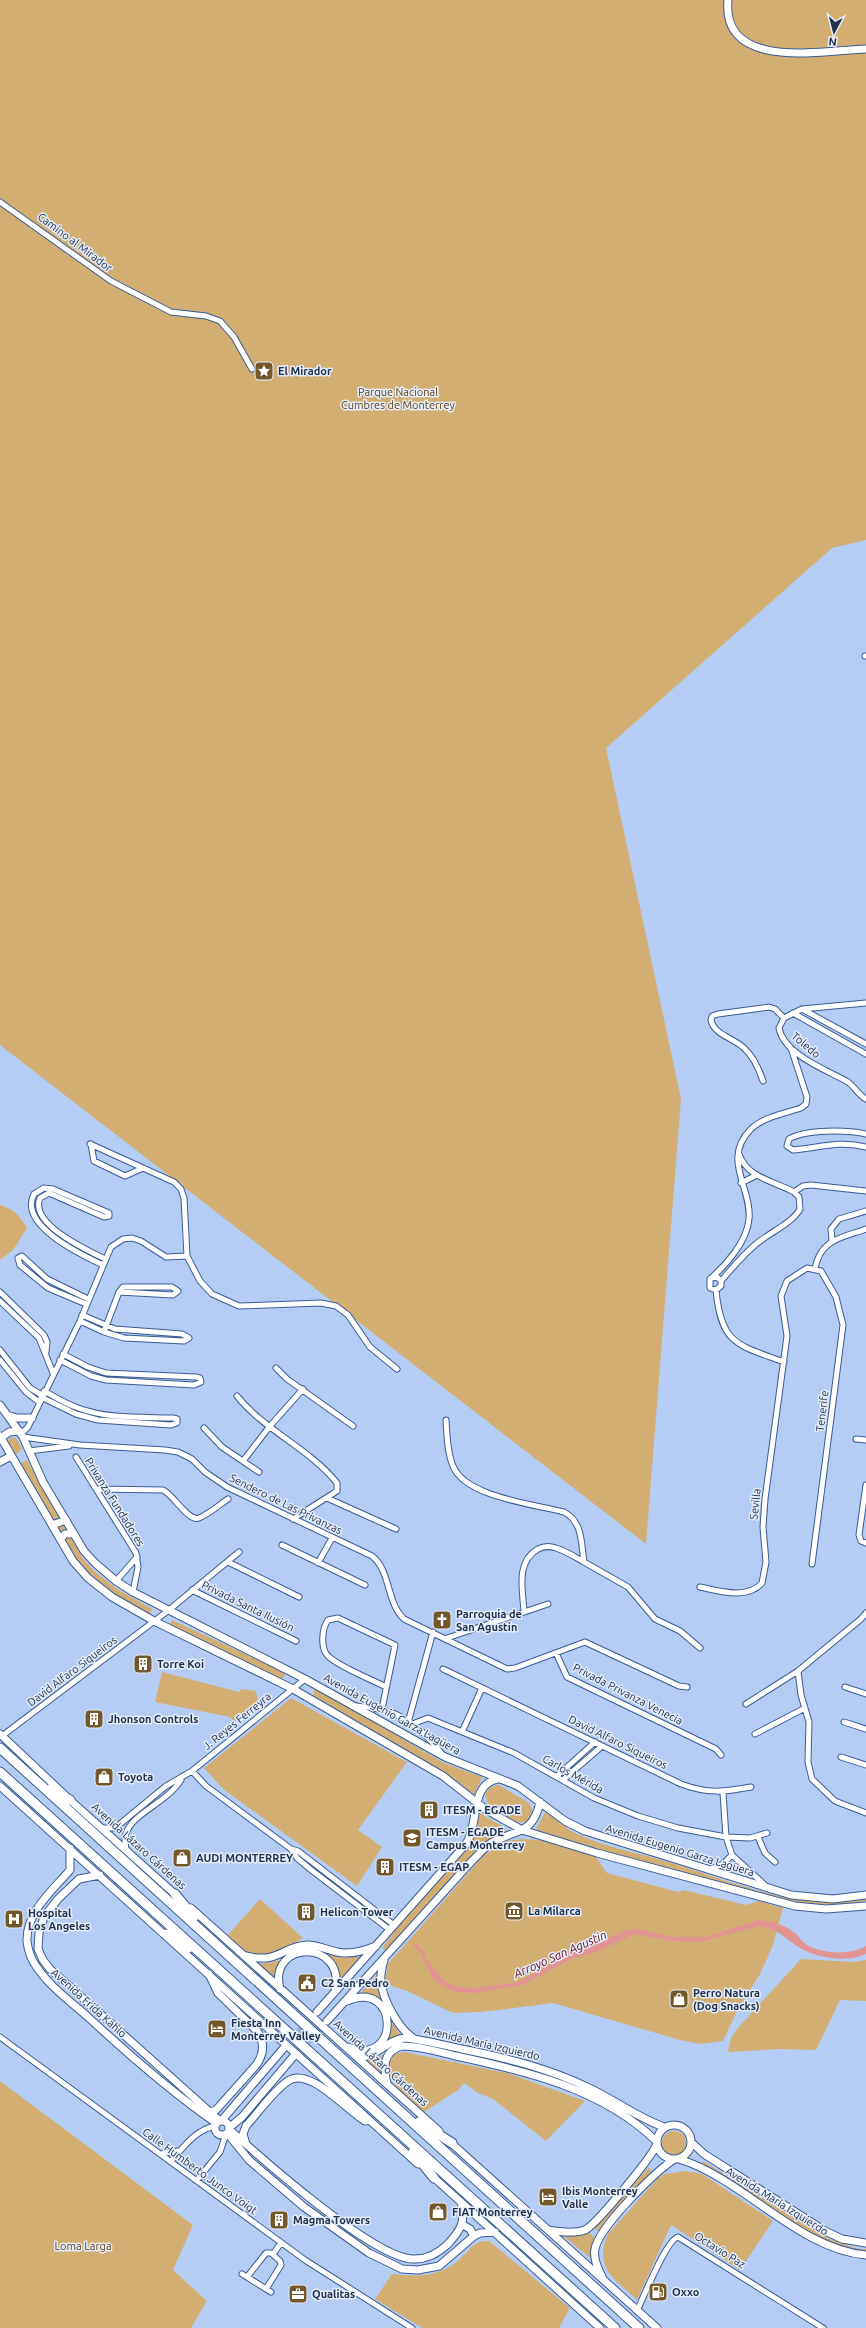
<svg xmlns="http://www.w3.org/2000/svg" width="866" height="2328" viewBox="0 0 866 2328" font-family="Ubuntu,sans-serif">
<rect width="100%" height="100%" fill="#b5cdf4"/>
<path fill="#d2ae72" d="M0,0H866V540L832,548L606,748L681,1099L646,1544L0,1045Z
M0,1205C14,1209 20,1216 27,1228L13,1250L0,1260Z
M11,1437L17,1439L22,1449L17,1454H14L7,1442Z
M27,1460L82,1557L94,1571L117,1589L152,1609L150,1615L99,1586L76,1561L20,1464Z
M172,1620L284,1672L285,1676L281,1679L277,1677L172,1627L170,1624Z
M162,1672L239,1692L241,1689L256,1691L258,1703L235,1722L230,1717L155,1702Z
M314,1690H319L444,1763L482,1777L474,1795L457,1781L314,1696Z
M291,1698L407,1762L358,1830L382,1847L357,1886L223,1789L204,1768Z
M499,1785L529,1803L533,1812C526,1835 501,1814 489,1806L485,1795C488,1788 492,1786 499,1785Z
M546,1811C555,1818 565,1828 575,1833C604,1847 635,1852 665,1861C731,1880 796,1913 866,1899V1901C807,1913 760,1893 703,1878C648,1864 592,1848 538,1831L536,1829Z
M478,1812L505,1828L507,1832C478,1842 461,1868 441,1890C423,1911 405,1931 385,1950L382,1948L398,1927L470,1846L478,1827Z
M522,1839L540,1840L595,1856L607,1873L678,1892L684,1890L746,1905L759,1901L783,1908L773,1945L760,1974L738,2009L723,2041L700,2044L680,2040L553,2003L481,2012L453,2013L407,1991L392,1986L385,1981L388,1964L483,1856L505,1841Z
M260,1899L303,1938C286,1949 267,1961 247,1952C240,1949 233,1941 227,1936Z
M322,1951L344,1958L361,1956L340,1980L336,1966Z
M801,1959L853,1962L866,1960V2001L840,2000L816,2050L779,2049L728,2052L731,2038L737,2029Z
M283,1960L275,1980L259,1964Z
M378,1973C377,1993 388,2019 401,2035L385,2044C392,2030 391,2023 385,2008L358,1996Z
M404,2052L507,2073L585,2101L546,2141L493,2099L478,2093L464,2083L458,2090L424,2112C412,2101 380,2078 391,2060C394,2054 398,2053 404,2052Z
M381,2055L382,2056L380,2074L366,2061Z
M0,2081L193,2225L173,2270L207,2301L191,2328H0Z
M662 2143a12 12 0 1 1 24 0a12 12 0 1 1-24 0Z
M703,2161L827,2238L858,2249H866V2254L856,2253L817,2238L702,2164Z
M648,2168L651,2169C649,2183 608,2214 599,2231L595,2230V2225Z
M685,2171L702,2174L773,2221L740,2270L671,2225L637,2300C615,2279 593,2268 608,2234L658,2178L665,2174Z
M588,2232L595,2238L593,2245L594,2261L562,2235L571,2236Z
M483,2241H489L570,2308L559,2328H422L375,2299L392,2274C418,2277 441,2277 461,2258C469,2251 472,2243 483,2241Z"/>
<path fill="#e29493" d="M759,1920C771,1921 786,1925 796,1934C800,1938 804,1944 809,1946C825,1954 851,1955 866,1946V1954C848,1963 817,1958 800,1948C783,1938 778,1927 756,1927L699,1942L671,1941L635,1934L592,1954L574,1958L522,1985L476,1993L456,1992L441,1985L434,1980L419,1951L413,1946L416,1943L423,1950L427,1960L443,1980L457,1987L476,1988L518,1982L563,1957L627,1930L639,1929L672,1937H706Z"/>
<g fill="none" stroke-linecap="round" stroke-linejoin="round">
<path stroke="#98aed2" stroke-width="7" stroke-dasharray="7 3.5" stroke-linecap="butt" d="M283,2049L316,2014
M293,2057L326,2022"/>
<g stroke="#3a5b94" stroke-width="7">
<path id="street" d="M0,202L111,281L171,312L206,316L220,321L234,337L252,369
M865,656H866
M866,1003L802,1009L784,1018L779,1028C784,1055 827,1070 848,1082C855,1087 858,1095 866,1099
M802,1009L866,1044
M793,1013L866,1054
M763,1081C759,1069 754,1057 744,1048C734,1038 714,1035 711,1020L712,1016L718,1014L769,1007L775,1009L784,1018
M866,1134C847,1130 806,1129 789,1139L787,1146L793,1150C818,1148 840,1140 866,1147
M90,1144L174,1182L181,1189L184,1198L187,1256L200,1281L212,1294L239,1306L321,1303L336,1306L348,1315L370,1347L397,1369
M91,1144L94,1161L125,1176L143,1168
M741,1183L757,1175
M794,1192L803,1186L811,1185L866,1191
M832,1241L831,1229L839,1219L866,1211
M103,1265C80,1254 18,1225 34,1194L44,1188L53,1189L109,1213V1216L104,1217L49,1193L40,1198C29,1224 87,1250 105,1259
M815,1268C821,1239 841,1238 866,1229
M712,1278L717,1277L721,1281V1286L716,1290L710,1288V1279C726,1265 747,1242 749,1219C752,1188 721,1159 751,1129C763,1117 786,1113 801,1108L806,1104L807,1097L791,1048
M721,1281C732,1268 742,1256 755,1245C767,1234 794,1222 800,1209L799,1197L794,1192C774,1181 747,1178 739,1154
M716,1290C721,1345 738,1345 784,1362
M0,1292L44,1335L47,1342L46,1352
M0,1301L39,1338L53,1373
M86,1304L48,1288L20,1265L18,1258L22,1256L47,1279L88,1299
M80,1321L104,1332L124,1338L184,1341L189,1338L182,1334L115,1329L82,1315
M105,1329L119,1292L123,1287H172L178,1291L173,1295L119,1292
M0,1350L30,1388L42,1395
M0,1360L26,1392L39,1402
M60,1360L91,1376L106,1380L194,1385L201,1382L200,1378L196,1377L106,1373L88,1367L63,1354
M276,1368L287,1379L353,1426
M237,1396C265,1431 309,1448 337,1483V1491L293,1519
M41,1397L76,1414L98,1420L171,1425L177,1423V1419L173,1418C141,1417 108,1419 78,1408C66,1404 55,1397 44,1391
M446,1420C447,1435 447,1452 453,1466C465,1497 534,1504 564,1512C583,1522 581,1543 584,1562L628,1587L655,1619L680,1631L700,1648
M204,1428L222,1447L259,1472
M21,1434L28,1427L80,1321L111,1247L123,1239L132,1238L141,1241L166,1257L187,1256
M23,1437L80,1445L165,1450L178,1452L192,1459L205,1472L227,1487L372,1556C391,1571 386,1602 404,1619L507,1669L515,1668L585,1642L679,1686L687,1687
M856,1439L866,1440
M29,1451L69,1446
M76,1457L136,1553L138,1567L133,1592
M243,1461L270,1426L303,1389
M866,1485L859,1535L861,1541L866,1543
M96,1489L163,1490C174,1495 188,1522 199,1518C209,1514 219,1505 228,1499
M327,1498L396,1529
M282,1545L365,1585
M228,1562L299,1597
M318,1563L332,1538
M116,1581L137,1557
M700,1587C719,1591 747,1600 762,1583L766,1562L763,1527L765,1499L787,1336L781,1296L787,1281L807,1268L821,1271L836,1297L843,1325L812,1564
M192,1590L296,1641
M524,1612C523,1591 515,1562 538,1549C544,1546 550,1546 556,1548C566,1551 575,1557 584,1562
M866,1613L861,1619L798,1671L801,1695L809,1722L808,1762L812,1779L835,1801L866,1813
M447,1638L548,1604
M556,1653L567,1677L716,1749L721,1755
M443,1669L681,1784C708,1794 724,1792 751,1787
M845,1687L866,1694
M746,1704L798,1671
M356,1706C397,1708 418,1723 443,1755
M382,1709L395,1645L338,1618L328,1620C322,1628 320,1648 328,1656C339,1667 371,1679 386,1687
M409,1719L433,1632
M844,1722L866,1729
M415,1723L428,1718L514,1753L594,1798L638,1816L678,1828L726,1837L750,1838L767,1833
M462,1732L482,1688
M755,1734L805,1708
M2,1736L169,1610L239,1552
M841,1757L866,1765
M192,1771L206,1786L291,1849L298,1851L394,1925
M557,1776L595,1742
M563,1780L602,1746
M723,1793L726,1837L732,1855L767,1887
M101,1828H114L120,1824L166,1786L192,1771L305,1679
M758,1837L765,1853L775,1862
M291,1849L297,1858L310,1869L390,1930
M126,1850C125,1843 124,1835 128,1829C137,1812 168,1801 181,1780
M708,1870L723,1864L732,1855
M0,2037L305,2260L412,2328
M161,2154L178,2151
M171,2161C184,2147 195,2130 215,2126
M197,2180L220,2152L226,2134
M273,2254L281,2243
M242,2274L271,2292
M247,2277L266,2253H271L280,2261L281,2265L266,2289
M637,2311C643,2298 667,2239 678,2237L823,2328"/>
</g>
<g stroke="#3a5b94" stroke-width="9">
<path id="secondary" d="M728,0C721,72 825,50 866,49
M0,1405L23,1437L43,1482L84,1551L95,1563L116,1581L133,1592L305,1679L445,1757L518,1786L565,1821L585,1831L791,1895L833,1899L866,1895
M7,1415L17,1418H32
M0,1436L73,1561L88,1578L112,1597L154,1621L293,1689L443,1776L485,1809L522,1830L597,1853L795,1906L826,1909L866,1906
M1,1438L9,1432L19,1431
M0,1462L11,1456
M52,1525L66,1520
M60,1539L65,1534H74
M0,1734L70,1800L178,1897
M0,1786L418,2164
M70,1848V1870C53,1890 26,1912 27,1941C28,1950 31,1959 36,1966C49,1986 70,2001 88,2017C129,2055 170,2091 216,2123
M100,1875L79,1879L58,1899L44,1917L39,1933L38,1949L43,1960L50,1969L220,2121
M191,1908L439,2131
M246,1956C280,1964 280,1947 307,1945C318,1945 327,1950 337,1952C350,1955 364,1951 376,1946
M384,1960C382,1967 380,1974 381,1982C383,2000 398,2028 413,2038
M209,1974L218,1993L257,2031C265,2042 264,2053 257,2064L216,2110L210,2112
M280,1989C267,1940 347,1938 335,1992
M347,2001C399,1978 402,2068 348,2047
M317,2012L466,1844C480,1823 469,1784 498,1779
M327,2021L471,1862C477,1856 484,1848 491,1843C516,1829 533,1835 540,1802
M358,2057C377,2058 386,2040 405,2038C424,2040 443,2045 462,2049C506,2058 548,2068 589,2088C615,2100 638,2118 664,2127
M387,2083C383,2067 383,2051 402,2046C420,2046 439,2052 456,2056C526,2071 603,2089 656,2141
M222,2120L283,2049
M215 2128a7 7 0 1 1 14 0a7 7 0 1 1-14 0Z
M657 2142a17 17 0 1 1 34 0a17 17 0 1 1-34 0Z
M230,2127L242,2117L293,2057
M229,2129C262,2159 371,2256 412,2259C425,2260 437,2254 447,2245C461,2230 466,2222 461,2202
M227,2133L249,2160L304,2207L369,2253L402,2269L418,2270L439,2266L474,2236L480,2233L495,2232
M449,2141L657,2328
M691,2142L704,2154L825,2231L842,2239L866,2243
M246,2144L243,2134L246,2126C259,2112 272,2092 288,2081C309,2066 346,2110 365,2121
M679,2159C744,2179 798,2249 866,2255
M431,2175L600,2328
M463,2225L470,2229L474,2236
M548,2230C560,2232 574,2234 585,2230C597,2224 649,2160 656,2146
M603,2279C599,2270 593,2260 595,2249C599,2227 653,2174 673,2160"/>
</g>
<g stroke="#3a5b94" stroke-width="11">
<path id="highway" d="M0,1748L639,2328
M0,1772L615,2328
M50,1789L70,1800
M175,1894L194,1917
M166,1934L189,1948
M419,2122L452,2143
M413,2152L434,2178"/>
</g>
<use href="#street" stroke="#fff" stroke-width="5"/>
<use href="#secondary" stroke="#fff" stroke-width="7"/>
<use href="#highway" stroke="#fff" stroke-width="9"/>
</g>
<defs>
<g id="sight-square" transform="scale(1)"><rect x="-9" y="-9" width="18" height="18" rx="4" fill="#72582a" stroke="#e5edfb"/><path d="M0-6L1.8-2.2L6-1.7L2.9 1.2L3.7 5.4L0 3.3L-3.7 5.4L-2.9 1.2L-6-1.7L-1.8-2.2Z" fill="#fff"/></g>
<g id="church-square" transform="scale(1)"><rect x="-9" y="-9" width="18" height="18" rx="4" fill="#72582a" stroke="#e5edfb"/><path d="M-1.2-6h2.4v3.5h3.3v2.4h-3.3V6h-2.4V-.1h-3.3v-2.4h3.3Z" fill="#fff"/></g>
<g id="building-square" transform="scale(1)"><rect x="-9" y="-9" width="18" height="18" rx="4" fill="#72582a" stroke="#e5edfb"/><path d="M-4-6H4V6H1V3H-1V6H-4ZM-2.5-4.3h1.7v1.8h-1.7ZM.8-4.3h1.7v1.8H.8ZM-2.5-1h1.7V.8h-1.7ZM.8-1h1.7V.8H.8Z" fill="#fff"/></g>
<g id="shop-square" transform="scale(1)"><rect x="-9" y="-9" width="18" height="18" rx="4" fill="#72582a" stroke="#e5edfb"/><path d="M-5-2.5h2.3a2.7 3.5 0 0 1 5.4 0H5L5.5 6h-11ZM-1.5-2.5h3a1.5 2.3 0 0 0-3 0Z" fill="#fff"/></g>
<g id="university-square" transform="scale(1)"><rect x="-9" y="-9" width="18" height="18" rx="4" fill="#72582a" stroke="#e5edfb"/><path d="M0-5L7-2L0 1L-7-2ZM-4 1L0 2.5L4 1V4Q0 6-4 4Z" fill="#fff"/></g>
<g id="museum-square" transform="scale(1)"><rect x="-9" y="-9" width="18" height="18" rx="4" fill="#72582a" stroke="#e5edfb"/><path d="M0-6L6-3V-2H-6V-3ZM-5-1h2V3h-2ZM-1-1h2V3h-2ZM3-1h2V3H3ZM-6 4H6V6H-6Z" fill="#fff"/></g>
<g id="hospital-square" transform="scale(1)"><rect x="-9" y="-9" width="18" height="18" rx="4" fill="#72582a" stroke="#e5edfb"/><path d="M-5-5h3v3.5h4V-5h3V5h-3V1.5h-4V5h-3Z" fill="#fff"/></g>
<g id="civic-square" transform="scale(1)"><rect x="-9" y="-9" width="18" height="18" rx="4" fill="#72582a" stroke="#e5edfb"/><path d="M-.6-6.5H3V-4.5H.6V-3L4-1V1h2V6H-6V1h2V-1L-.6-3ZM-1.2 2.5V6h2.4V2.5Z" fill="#fff"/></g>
<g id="hotel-square" transform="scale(1)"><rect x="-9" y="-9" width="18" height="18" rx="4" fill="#72582a" stroke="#e5edfb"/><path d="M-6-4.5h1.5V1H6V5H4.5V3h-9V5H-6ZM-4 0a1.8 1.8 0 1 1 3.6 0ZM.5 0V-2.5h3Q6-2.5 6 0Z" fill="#fff"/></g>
<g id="fuel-square" transform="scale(1)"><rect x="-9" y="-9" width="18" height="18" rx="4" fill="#72582a" stroke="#e5edfb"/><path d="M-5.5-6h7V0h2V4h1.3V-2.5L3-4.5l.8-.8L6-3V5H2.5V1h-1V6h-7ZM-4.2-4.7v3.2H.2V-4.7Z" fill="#fff"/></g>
<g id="office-square" transform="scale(1)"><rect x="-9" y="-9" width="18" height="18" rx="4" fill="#72582a" stroke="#e5edfb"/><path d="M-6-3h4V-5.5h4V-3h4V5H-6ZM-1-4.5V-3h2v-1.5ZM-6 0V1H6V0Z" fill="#fff"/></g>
</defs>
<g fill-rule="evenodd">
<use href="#sight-square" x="264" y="371"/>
<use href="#church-square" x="442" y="1620"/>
<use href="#building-square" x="143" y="1664"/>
<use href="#building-square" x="94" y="1719"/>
<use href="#shop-square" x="104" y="1777"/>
<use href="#building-square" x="429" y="1810"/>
<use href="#university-square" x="412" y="1838"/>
<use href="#shop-square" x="182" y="1858"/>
<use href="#building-square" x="385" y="1867"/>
<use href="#museum-square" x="514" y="1911"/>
<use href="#building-square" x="306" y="1912"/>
<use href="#hospital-square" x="14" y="1919"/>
<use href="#civic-square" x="307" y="1983"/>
<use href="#shop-square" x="679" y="1999"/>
<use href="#hotel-square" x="217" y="2029"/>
<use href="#hotel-square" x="548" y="2197"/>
<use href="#shop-square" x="438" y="2212"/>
<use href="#building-square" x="279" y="2220"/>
<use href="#fuel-square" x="658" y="2292"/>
<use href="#office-square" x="298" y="2294"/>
</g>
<g text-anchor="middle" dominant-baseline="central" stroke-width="3" stroke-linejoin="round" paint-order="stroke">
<g font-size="11" fill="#22314b" stroke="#e5edfb">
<text transform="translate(75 242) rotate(37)">Camino al Mirador</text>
<text transform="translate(806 1045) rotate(40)">Toledo</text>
<text transform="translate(822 1411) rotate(-83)">Tenerife</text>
<text transform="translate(115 1502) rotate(58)">Privanza Fundadores</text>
<text transform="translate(286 1504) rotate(26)">Sendero de Las Privanzas</text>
<text transform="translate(755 1504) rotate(-84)">Sevilla</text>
<text transform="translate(248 1606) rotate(26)">Privada Santa Ilusión</text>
<text transform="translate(72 1671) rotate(-37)">David Alfaro Siqueiros</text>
<text transform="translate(628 1694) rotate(27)">Privada Privanza Venecia</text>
<text transform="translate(392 1714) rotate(29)">Avenida Eugenio Garza Lagüera</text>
<text transform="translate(237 1721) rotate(-39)">J. Reyes Ferreyra</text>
<text transform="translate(618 1742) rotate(26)">David Alfaro Siqueiros</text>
<text transform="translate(573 1774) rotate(29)">Carlos Mérida</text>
<text transform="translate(139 1846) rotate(42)">Avenida Lázaro Cárdenas</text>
<text transform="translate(680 1850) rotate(17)">Avenida Eugenio Garza Lagüera</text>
<text transform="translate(89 2003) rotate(42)">Avenida Frida Kahlo</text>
<text transform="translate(482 2043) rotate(13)">Avenida María Izquierdo</text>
<text transform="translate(381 2063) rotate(42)">Avenida Lázaro Cárdenas</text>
<text transform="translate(200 2171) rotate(36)">Calle Humberto Junco Voigt</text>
<text transform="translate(777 2201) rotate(32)">Avenida María Izquierdo</text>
<text transform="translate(720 2250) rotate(32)">Octavio Paz</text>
</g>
<g font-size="11" font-weight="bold" fill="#22314b" stroke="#e5edfb" text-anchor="start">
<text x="278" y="371">El Mirador</text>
<text x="456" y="1614">Parroquia de<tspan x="456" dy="13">San Agustin</tspan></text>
<text x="157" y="1664">Torre Koi</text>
<text x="108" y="1719">Jhonson Controls</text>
<text x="118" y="1777">Toyota</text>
<text x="443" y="1810">ITESM - EGADE</text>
<text x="426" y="1832">ITESM - EGADE<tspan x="426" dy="13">Campus Monterrey</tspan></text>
<text x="196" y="1858">AUDI MONTERREY</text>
<text x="399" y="1867">ITESM - EGAP</text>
<text x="528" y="1911">La Milarca</text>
<text x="320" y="1912">Helicon Tower</text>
<text x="28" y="1913">Hospital<tspan x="28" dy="13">Los Angeles</tspan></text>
<text x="321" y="1983">C2 San Pedro</text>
<text x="693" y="1993">Perro Natura<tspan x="693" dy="13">(Dog Snacks)</tspan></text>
<text x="231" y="2023">Fiesta Inn<tspan x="231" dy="13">Monterrey Valley</tspan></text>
<text x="562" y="2191">Ibis Monterrey<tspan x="562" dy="13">Valle</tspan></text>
<text x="452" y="2212">FIAT Monterrey</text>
<text x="293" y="2220">Magma Towers</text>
<text x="672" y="2292">Oxxo</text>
<text x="312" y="2294">Qualitas</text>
</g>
<g font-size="11" fill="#5d440f" stroke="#e5edfb">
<text x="398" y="392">Parque Nacional<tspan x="398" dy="13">Cumbres de Monterrey</tspan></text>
<text x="83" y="2246">Loma Larga</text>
</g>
<g font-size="12" font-style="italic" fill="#6c0f1c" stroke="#e5edfb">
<text transform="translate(560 1954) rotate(-24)">Arroyo San Agustin</text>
</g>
</g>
<g transform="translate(834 32) rotate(187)" stroke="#e5edfb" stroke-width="3" paint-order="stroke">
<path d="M0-3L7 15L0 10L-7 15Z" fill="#22314b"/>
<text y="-6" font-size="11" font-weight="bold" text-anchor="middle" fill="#22314b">N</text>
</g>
</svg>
